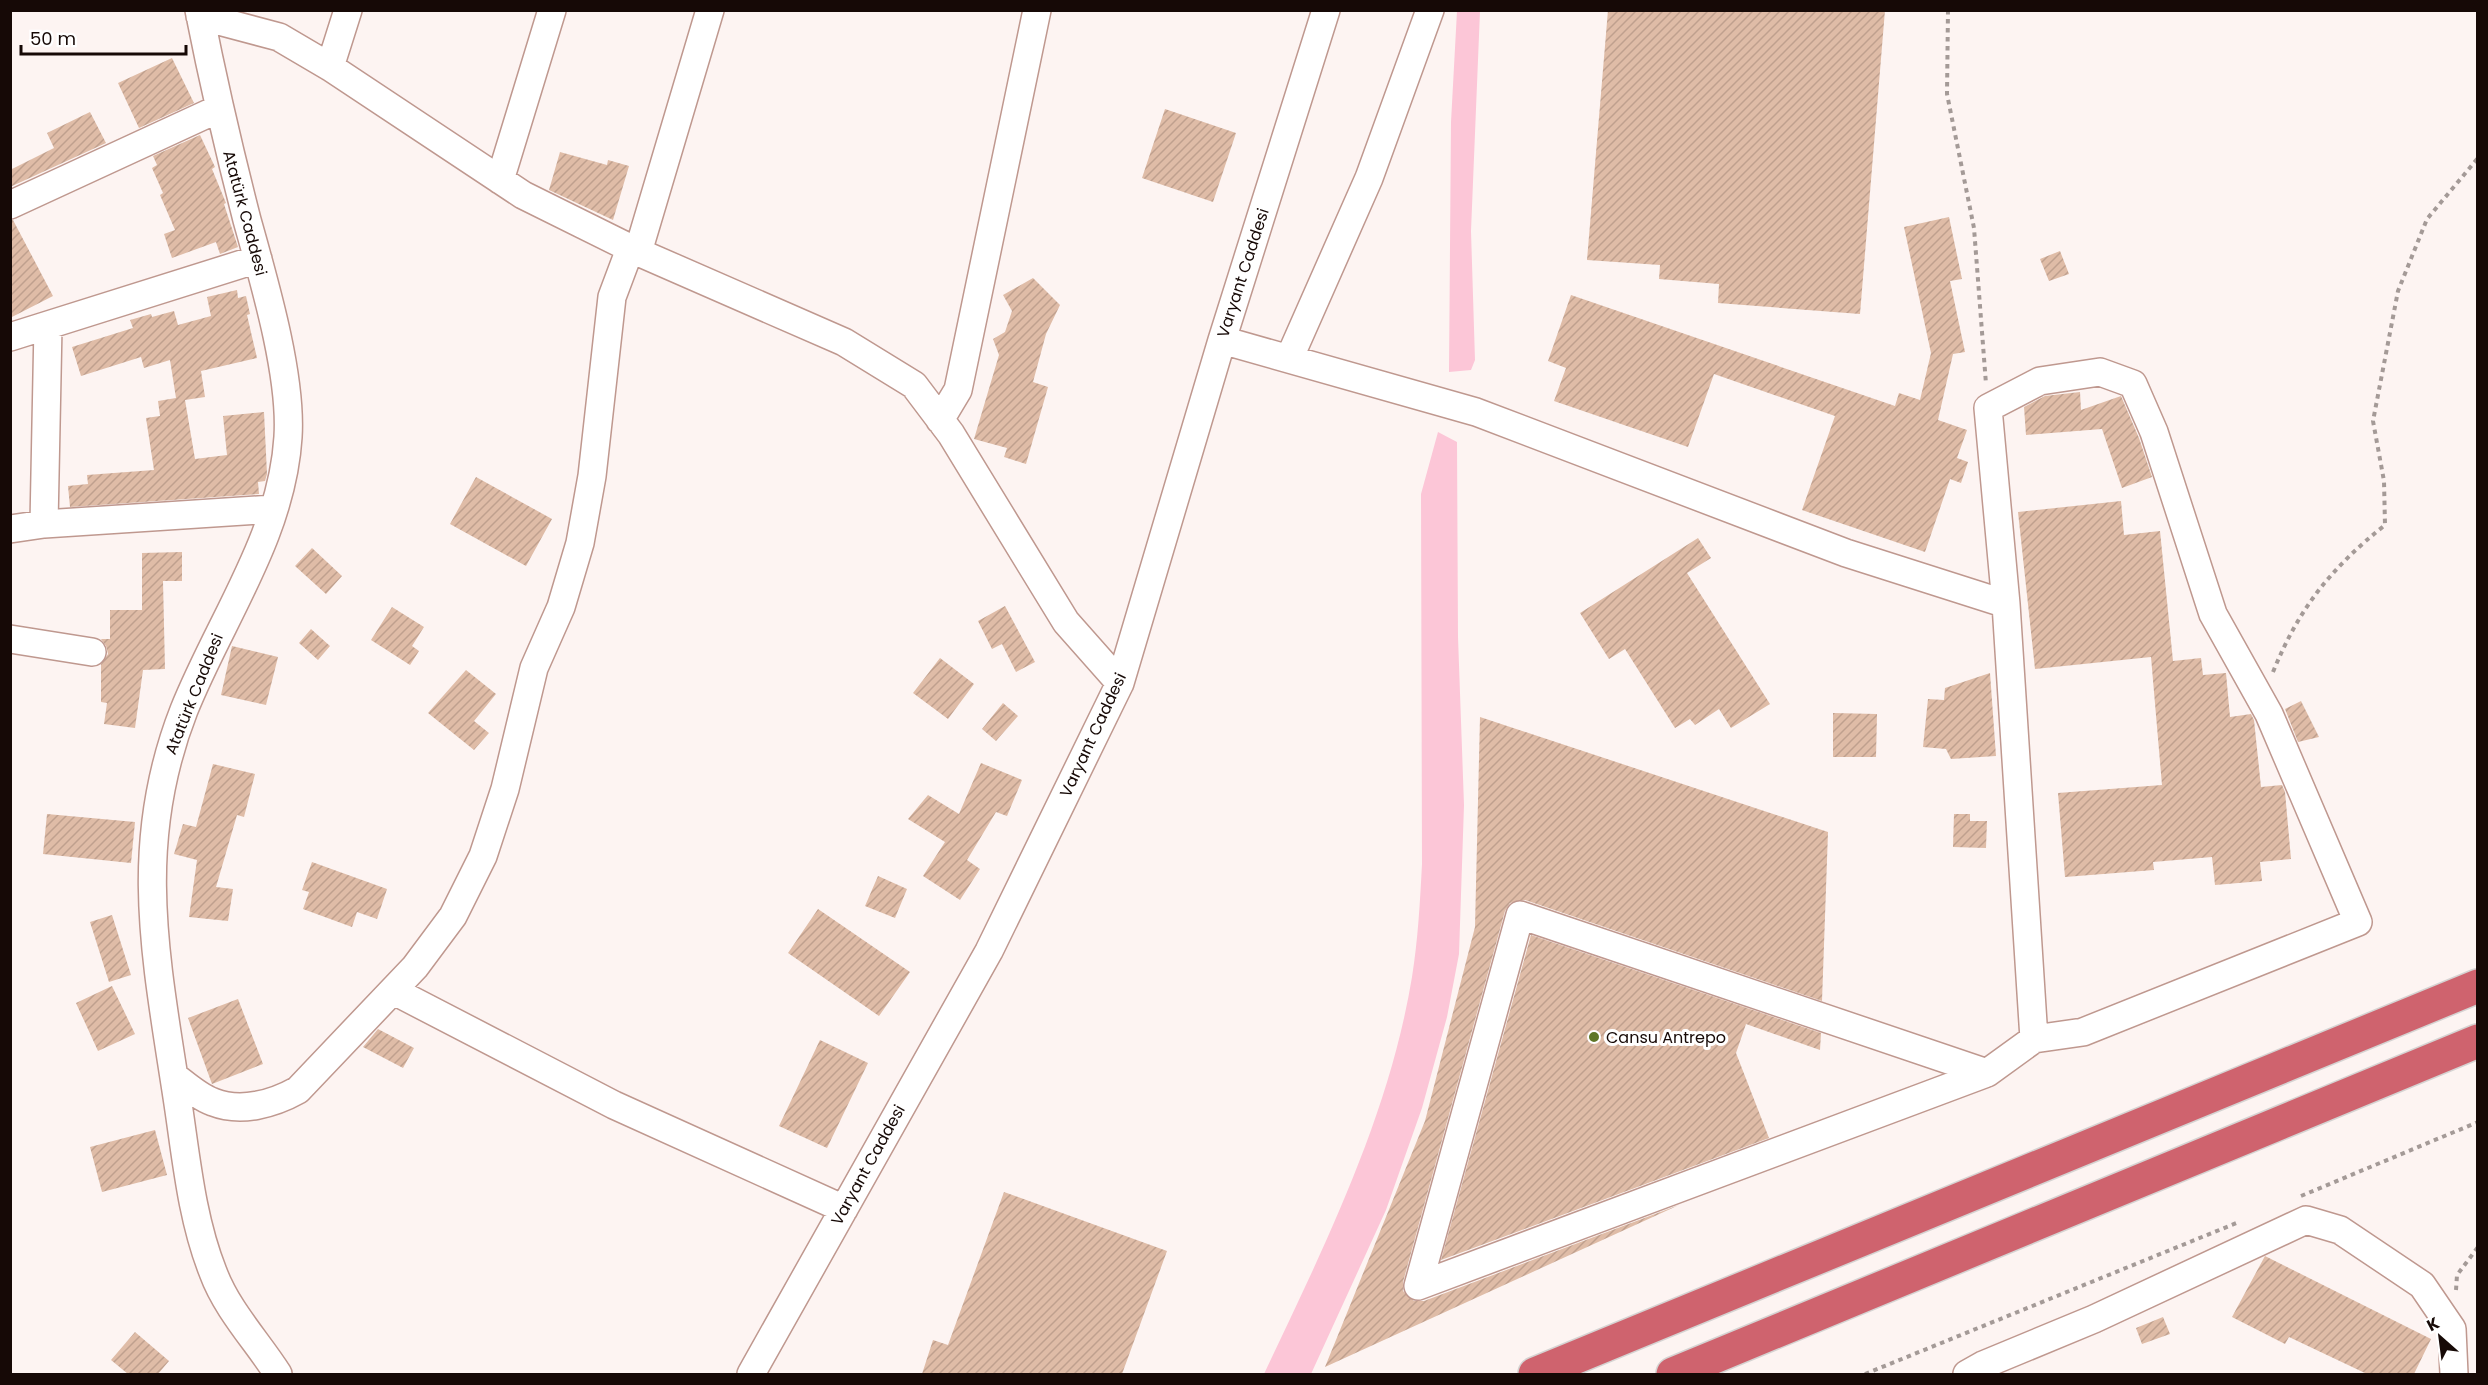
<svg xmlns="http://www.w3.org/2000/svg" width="2488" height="1385" viewBox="0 0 2488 1385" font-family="Poppins,sans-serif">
<defs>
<pattern id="building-hatch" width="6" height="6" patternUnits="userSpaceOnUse" patternTransform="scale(1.5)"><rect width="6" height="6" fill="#dfbca7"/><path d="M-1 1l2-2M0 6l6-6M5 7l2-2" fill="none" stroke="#bfa08e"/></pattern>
</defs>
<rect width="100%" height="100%" fill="#fdf4f2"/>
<path fill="#fcc6d7" d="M1457,11H1480L1471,231L1475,360L1471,370L1449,372L1451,122Z
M1438,432L1457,442L1458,637L1464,805L1459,954L1447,1017L1422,1108L1386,1210L1311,1374H1264C1324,1247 1389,1117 1412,977C1418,940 1420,902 1422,864L1421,494Z"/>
<path fill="url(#building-hatch)" d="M1608,10H1885L1860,314L1718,303L1719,284L1659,279L1660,265L1587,260Z
M172,58L194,103L139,128L118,83Z
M1165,109L1236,133L1213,202L1142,178Z
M90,112L106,143L10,187V170L54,148L47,133Z
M200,135L215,167L212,169L226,203L224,204L238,247L220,254L216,242L172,258L164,234L175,230L160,195L163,193L152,168L157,165L153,156Z
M560,152L607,165L608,160L629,166L613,220L549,190Z
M1949,217L1962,279L1950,281L1965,352L1953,354L1938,420L1967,430L1957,458L1968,462L1961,483L1950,479L1925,552L1802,510L1835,416L1714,374L1688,447L1554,401L1566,368L1548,361L1571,295L1895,406L1899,393L1920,400L1931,353L1904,227Z
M10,220H13L53,296L10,318Z
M2060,251L2069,274L2049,281L2040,259Z
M1033,278L1060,305L1046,334L1033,382L1048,387L1026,464L1004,457L1007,448L974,439L999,355L993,339L1005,332L1012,311L1003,295Z
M237,290L238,298L246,296L250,314L247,315L257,358L201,371L205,397L185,400L195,459L227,455L223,416L264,412L267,474L265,481L258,482L259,494L70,507L68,486L88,484L87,475L154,470L146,418L160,416L158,401L176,398L170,360L144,368L141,357L81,376L72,347L133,328L130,320L151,314L152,317L174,311L178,325L211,316L207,297Z
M2080,392L2081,410L2121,396L2139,438L2152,477L2122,488L2102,429L2026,435L2024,407L2045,396Z
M476,477L552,519L526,566L450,524Z
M2121,501L2124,535L2160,531L2173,661L2201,658L2203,675L2226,673L2230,717L2251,714L2254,720L2261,787L2282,785L2285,792L2291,859L2260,862L2262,881L2215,885L2212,857L2153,862L2154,870L2065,877L2058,793L2162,785L2151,657L2035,669L2018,512Z
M1698,538L1711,558L1687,573L1770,704L1731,728L1719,709L1695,725L1690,719L1675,728L1625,649L1609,659L1580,613Z
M312,548L342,576L326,594L295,566Z
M182,552V581H163L165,669L143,670L135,728L104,724L107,703L101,702V664L108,654L106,646L101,639H110V610H142V553Z
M1005,606L1035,662L1016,672L1002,644L992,649L978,621Z
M392,607L424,627L412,646L419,651L410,665L371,640Z
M311,629L330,646L318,660L299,643Z
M232,646L278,657L266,705L221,695Z
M940,658L974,684L948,719L913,693Z
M466,670L496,694L474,721L489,733L474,750L428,713Z
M1990,673L1996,756L1951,759L1946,749L1923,747L1928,699L1944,700L1945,688Z
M2301,701L2319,737L2298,742L2285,709Z
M1003,703L1018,716L996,741L982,729Z
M1833,713L1877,714L1876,757H1833Z
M1480,717L1828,832L1822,1001L1525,900L1510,903L1505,911L1403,1282V1291L1414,1301H1424L1679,1205L1325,1367L1425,1121L1475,927Z
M981,763L1022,780L1007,816L996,812L967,860L980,869L960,900L923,876L945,842L908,819L928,795L959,814Z
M213,764L255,774L244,817L237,815L216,887L233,889L228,921L189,917L197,860L174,854L183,824L196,827Z
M47,814L135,822L131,863L43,854Z
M1954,814H1970V821H1987L1986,848L1953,847Z
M312,862L387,889L377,919L357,912L352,927L303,909L309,892L302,890Z
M878,876L907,889L895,918L865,906Z
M818,909L910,972L879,1016L788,953Z
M112,915L131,975L109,982L90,922Z
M1531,935L1821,1033L1820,1050L1746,1024L1736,1053L1769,1138L1441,1260Z
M112,986L135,1034L98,1051L76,1003Z
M238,999L263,1064L212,1084L188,1018Z
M378,1029L414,1048L403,1068L363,1047Z
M820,1040L868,1063L827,1148L779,1126Z
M155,1130L167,1175L102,1192L90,1147Z
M1004,1192L1167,1251L1122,1374H922L933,1340L948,1345Z
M2265,1256L2431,1339L2414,1374H2367L2289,1337L2285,1344L2232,1317Z
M2163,1317L2170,1334L2142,1344L2136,1328Z
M135,1332L169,1361L158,1374H128L111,1360Z"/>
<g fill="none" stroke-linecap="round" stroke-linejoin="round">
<g stroke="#bf988f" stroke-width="30">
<path id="minor" d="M199,10C213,81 229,150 247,220C264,281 292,375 288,437C282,536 220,620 184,710C131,845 156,959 177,1097C186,1155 191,1217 213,1272C227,1310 257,1341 278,1374
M200,16L279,37L330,67L523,195L638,252L844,342L914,385L951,434L1066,622L1120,683
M330,67L348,10
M500,180L552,10
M10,205L218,109
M638,252L710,10
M48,326L44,524L273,509
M10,337L258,259
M1222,340L1476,412L1846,553L2006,604L2034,1039
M1289,359L1369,178L1430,10
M940,420L958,390L1037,10
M10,529L44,524
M10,639L92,652
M394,991L614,1105L844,1209
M1987,1073L1418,1286L1520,915L1987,1073L2034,1039L2083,1032L2358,922L2269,714L2213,614L2154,432L2133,384L2100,372L2040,381L1988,408L2006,604
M174,1076C186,1085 199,1097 213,1102C241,1113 273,1104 298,1090L415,967L453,916L483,856L505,789L534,668L561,607L580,543L592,476L612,297L630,249
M751,1374L989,951L1120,683L1222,340L1326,10
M1967,1374L1983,1365L2094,1319L2306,1220L2340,1230L2422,1285L2452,1329L2454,1374"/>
</g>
<g stroke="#d5d3d2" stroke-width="36">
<path id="highway" d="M1535,1374L2478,986
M1673,1374L2478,1041"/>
</g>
<path stroke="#a49a97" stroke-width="4" stroke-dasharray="4.5 4.5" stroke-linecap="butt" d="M1948,10L1947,94L1974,228L1986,384
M2273,672C2299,608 2331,568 2385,525L2384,481L2373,421L2398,291L2427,219L2478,158
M2301,1196L2478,1122
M2456,1290L2457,1275L2478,1247
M1865,1374L2239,1222"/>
<use href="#minor" stroke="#fff" stroke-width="27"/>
<use href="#highway" stroke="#cf636e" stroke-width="33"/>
</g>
<circle fill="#5e7627" stroke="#fff" stroke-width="2" cx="1594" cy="1037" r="6"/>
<g text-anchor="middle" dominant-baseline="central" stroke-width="6" stroke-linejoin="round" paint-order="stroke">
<g font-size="16" fill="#160906" stroke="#fff">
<text transform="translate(245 213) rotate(75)">Atatürk Caddesi</text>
<text transform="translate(1243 273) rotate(-72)">Varyant Caddesi</text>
<text transform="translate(194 694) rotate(-68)">Atatürk Caddesi</text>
<text transform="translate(1093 735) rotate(-65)">Varyant Caddesi</text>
<text transform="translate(868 1165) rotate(-61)">Varyant Caddesi</text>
</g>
<g font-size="16" fill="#160906" stroke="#fff" text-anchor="start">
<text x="1606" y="1037">Cansu Antrepo</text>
</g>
</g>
<rect width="2488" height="1385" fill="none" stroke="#160906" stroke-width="24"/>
<g transform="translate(2440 1337) rotate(332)" stroke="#ffffff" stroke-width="4.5" paint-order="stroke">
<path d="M0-4.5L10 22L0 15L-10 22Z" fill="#160906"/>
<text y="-9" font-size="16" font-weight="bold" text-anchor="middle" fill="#160906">K</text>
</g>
<path d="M21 45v9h165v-9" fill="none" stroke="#160906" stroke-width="3"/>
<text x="30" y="45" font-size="18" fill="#160906" stroke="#ffffff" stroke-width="4.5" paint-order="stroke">50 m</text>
</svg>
